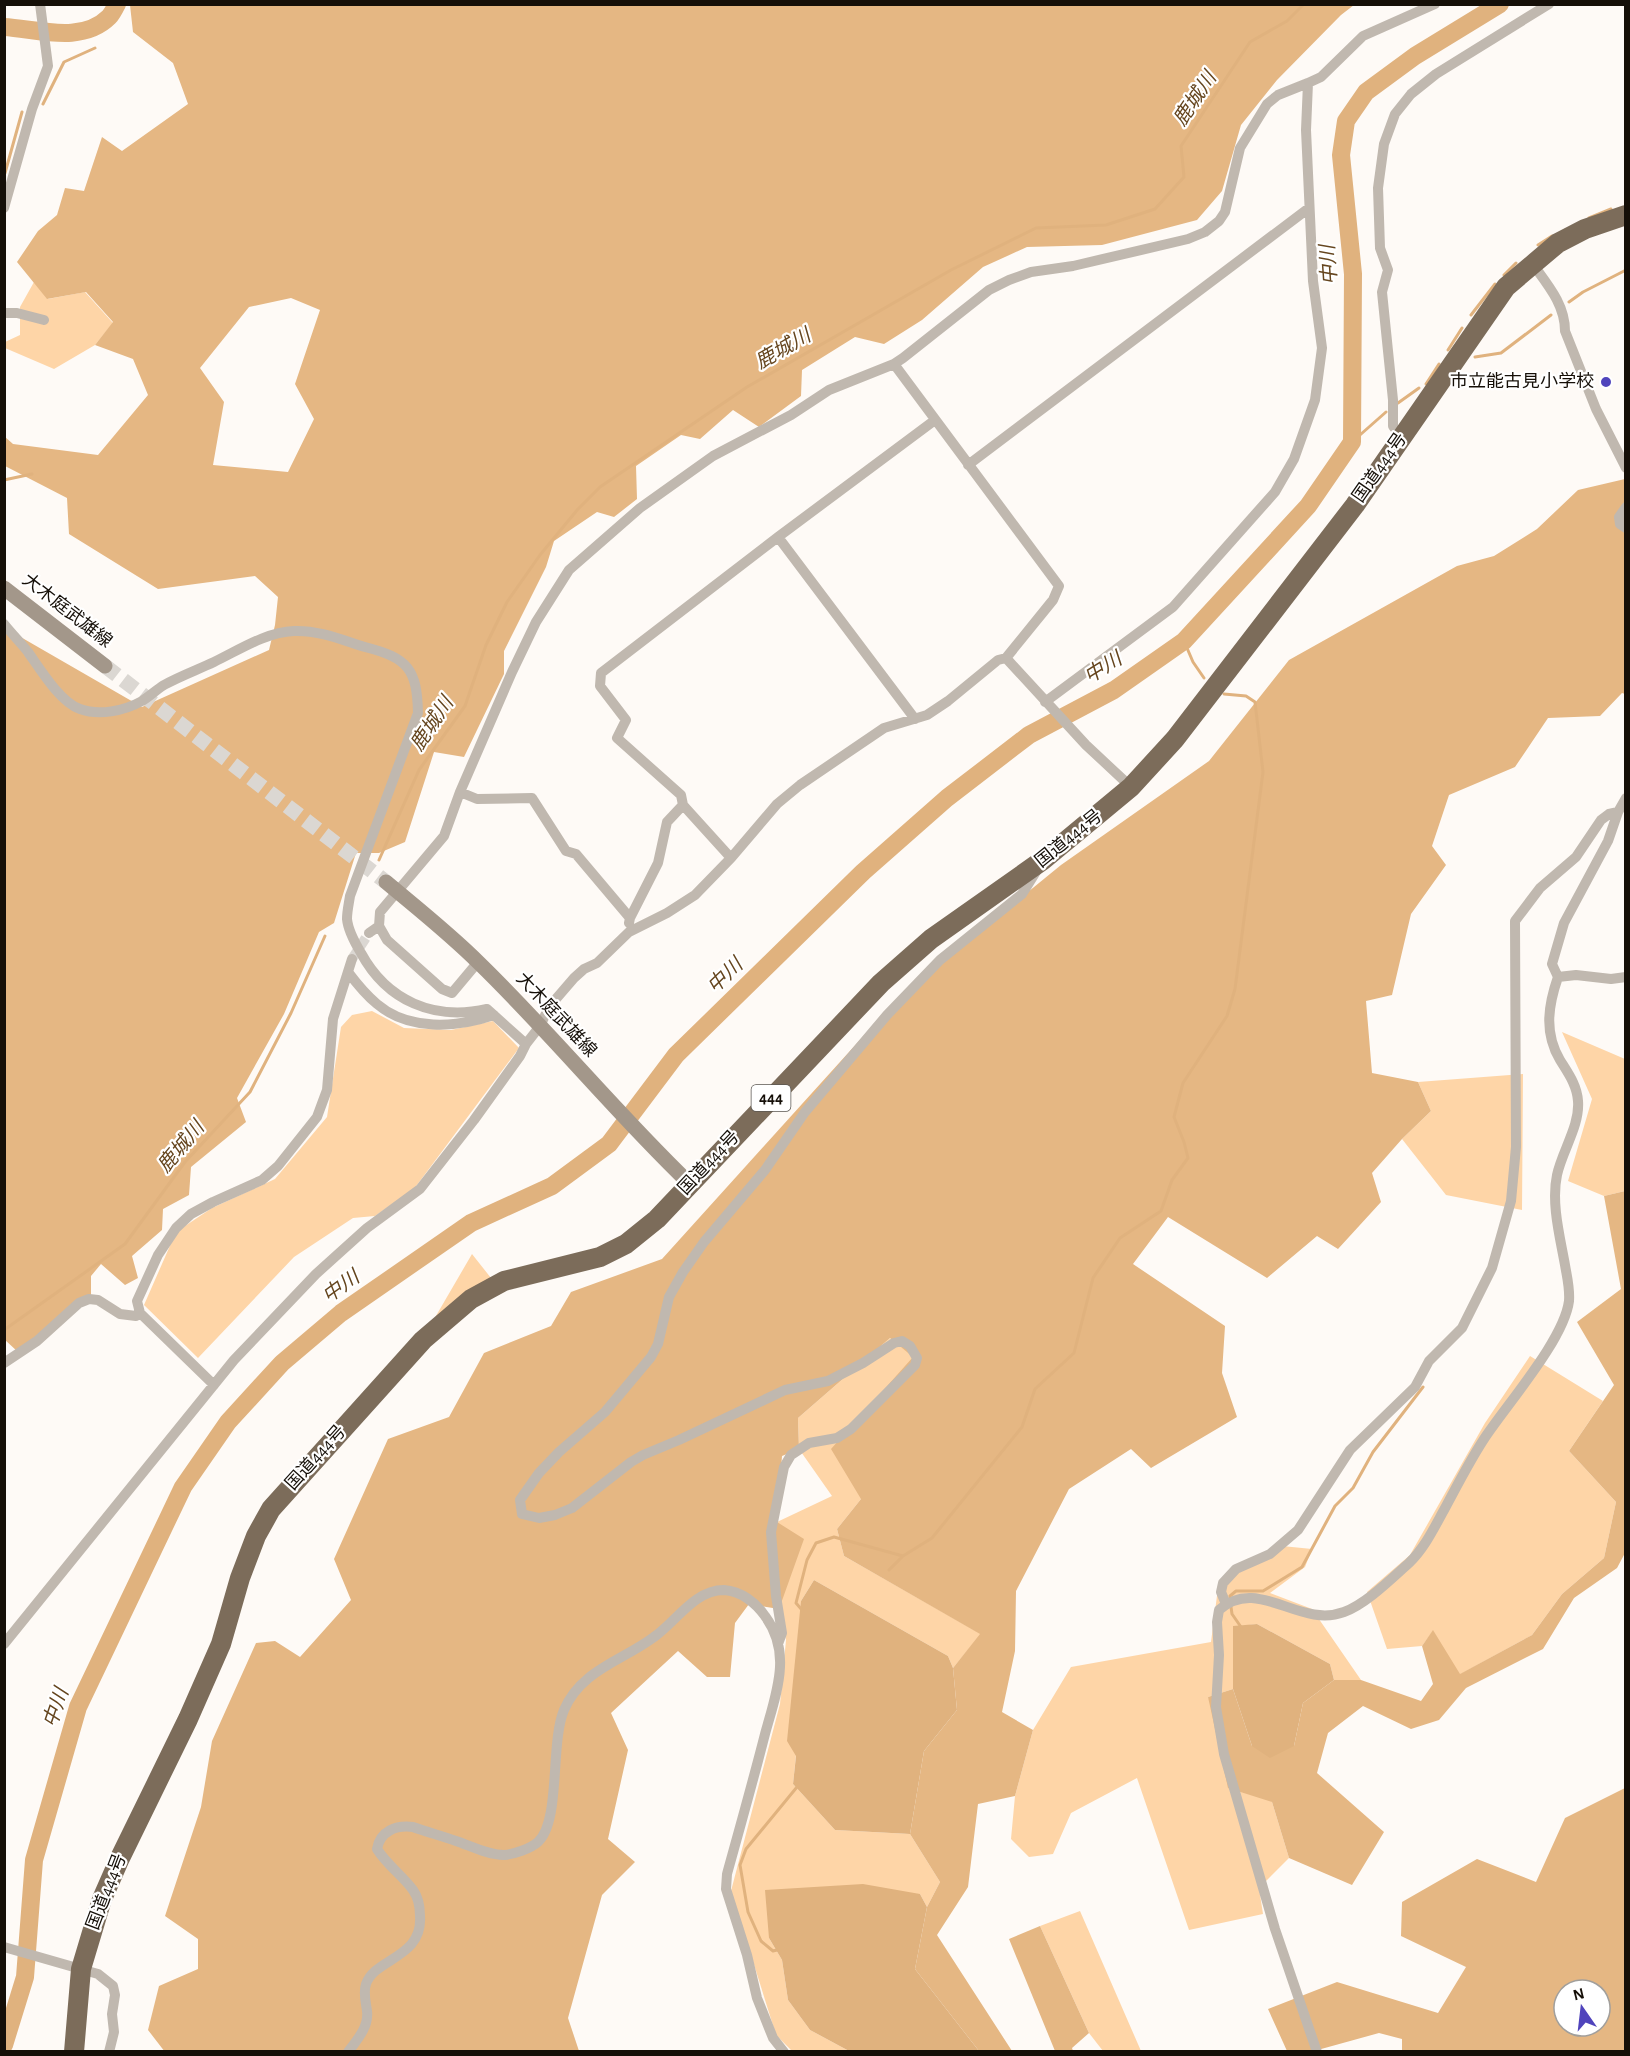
<svg xmlns="http://www.w3.org/2000/svg" width="1630" height="2056" viewBox="0 0 1630 2056" font-family="'Alegreya Sans','Noto Sans JP',sans-serif">
<rect width="100%" height="100%" fill="#fefaf6"/>
<path fill="#fed5a7" d="M34,282L48,299L85,292L113,323L95,345L54,369L5,348V342L20,335V307Z
M372,1011L404,1028L451,1030L493,1021L519,1048L414,1189L375,1216L353,1218L294,1257L198,1358L144,1305L176,1232L212,1208L275,1179L327,1117L341,1027L352,1015Z
M1562,1032L1625,1059V1191L1604,1196L1568,1181L1592,1099Z
M1523,1074L1522,1210L1446,1195L1402,1139L1431,1111L1418,1082Z
M472,1254L491,1278L433,1321Z
M890,1338L913,1356L861,1499L837,1529L844,1556L981,1634L953,1668L948,1656L814,1580L801,1601L796,1755L793,1784L835,1830L910,1834L940,1882L927,1907L920,1894L769,1938L782,1960L788,2000L810,2030L849,2051H792L776,2035L731,1891L780,1704L786,1640L779,1609L777,1522L832,1496L799,1449L798,1418Z
M1530,1356L1603,1401L1569,1451L1616,1502L1604,1558L1562,1594L1532,1635L1459,1675L1433,1631L1422,1646L1387,1649L1367,1592L1410,1555L1485,1423Z
M1282,1546L1312,1549L1305,1567L1270,1593L1312,1609L1361,1680H1334L1330,1664L1257,1624L1233,1627V1689L1208,1697L1272,1802L1289,1858L1259,1888L1263,1914L1189,1930L1137,1778L1071,1813L1053,1854L1029,1857L1011,1839L1015,1796L1033,1730L1071,1667L1211,1642L1218,1588L1232,1569Z
M1080,1911L1141,2051H1103L1089,2033L1040,1926Z"/>
<path fill="#e5b783" fill-rule="evenodd" d="M130,5H1354L1341,15L1277,80L1241,125L1222,191L1197,220L1102,245L1027,247L983,267L922,320L884,344L855,337L802,370L801,396L759,427L733,410L700,439L681,435L636,466L637,499L614,517L597,512L554,541L546,567L504,651V674L464,757L434,752L405,842L379,853H356L334,923L319,932L284,1014L237,1098L246,1122L191,1167L189,1195L163,1209L162,1230L132,1256L138,1278L125,1285L101,1264L91,1276V1296L18,1352L4,1339L5,628L142,707L269,650L275,625L278,597L255,576L158,589L69,534L67,498L5,466L4,436L13,444L98,455L148,395L133,359L95,345L113,322L86,292L47,299L17,262L38,231L57,215L65,188L84,191L102,137L122,151L188,104L173,63L133,32ZM291,298L320,310L295,384L314,419L288,472L213,465L224,402L200,368L249,307Z
M1625,479V694L1622,693L1600,716L1548,718L1515,767L1449,795L1432,846L1446,865L1411,914L1392,995L1366,1001L1372,1073L1418,1082L1431,1111L1402,1139L1372,1173L1381,1202L1338,1249L1317,1236L1267,1278L1168,1217L1133,1264L1225,1326L1222,1373L1237,1417L1151,1468L1131,1449L1069,1489L1016,1591L1015,1651L1002,1712L1033,1730L1015,1796L978,1804L968,1887L937,1935L1012,2051H979L915,1969L927,1907L940,1882L910,1834L924,1751L957,1710L953,1668L980,1634L844,1556L837,1529L861,1499L831,1449L913,1357L890,1338L798,1418L799,1449L782,1456L777,1522L804,1539L779,1609L749,1604L735,1623L730,1677H707L678,1651L611,1713L628,1750L608,1839L635,1862L602,1895L568,2018L579,2051L165,2052L148,2030L159,1986L198,1969V1939L165,1916L201,1807L212,1741L256,1643L275,1641L300,1657L351,1600L334,1559L388,1439L449,1417L484,1353L551,1326L571,1292L662,1259L896,1000L1061,865L1209,761L1289,660L1457,566L1494,556L1537,529L1578,490Z
M1625,1191V1553L1617,1568L1574,1598L1543,1649L1466,1688L1439,1720L1411,1729L1363,1706L1328,1733L1317,1773L1384,1832L1352,1885L1289,1858L1272,1802L1228,1788L1208,1697L1233,1689L1252,1746H1294L1303,1703L1334,1680H1361L1421,1701L1433,1684L1422,1646L1433,1630L1460,1674L1532,1635L1562,1594L1604,1558L1616,1502L1569,1451L1614,1385L1577,1322L1621,1289L1604,1196Z
M1625,1788V2051H1402V2039L1379,2033L1314,2051H1287L1268,2009L1337,1982L1438,2013L1466,1967L1401,1936L1402,1902L1477,1859L1536,1882L1565,1818ZM1564,1990H1600V2026H1564Z
M1040,1926L1089,2033L1072,2048L1073,2051H1055L1009,1939Z"/>
<path fill="#e0b27e" d="M814,1580L948,1656L953,1668L957,1710L924,1751L910,1834L835,1830L793,1784L796,1756L787,1741L801,1601Z
M1257,1624L1330,1664L1334,1680L1303,1703L1294,1746L1270,1758L1252,1746L1233,1689V1626Z
M863,1884L920,1894L927,1907L915,1969L979,2051H849L810,2030L788,2000L782,1960L769,1938L765,1890Z"/>
<g fill="none" stroke-linecap="round" stroke-linejoin="round">
<path stroke="#e0b27e" stroke-width="3" d="M43,104L64,62L95,48
M5,173L22,112
M1589,218L1611,209
M1538,245L1552,236
M1504,275L1516,263
M1569,302L1583,292L1626,270
M1471,315L1495,284
M1448,350L1462,328
M1475,357L1501,353L1551,315
M1426,384L1439,364
M1398,403L1419,388
M1352,442L1386,412
M4,480L32,474
M1184,641L1193,662L1204,678
M379,860L419,770L465,706L486,645L507,602L540,555L578,509L600,487L747,387L951,270L1036,228L1106,225L1155,209L1184,177L1181,146L1250,42L1287,21L1304,4
M4,1330L125,1244L185,1162L250,1092L291,1013L325,936
M889,1570L903,1556L932,1538L1022,1427L1035,1389L1074,1353L1093,1278L1120,1238L1161,1211L1172,1180L1188,1158L1184,1142L1174,1117L1183,1083L1227,1016L1235,989L1263,772L1255,702L1246,696L1224,694
M1231,1600L1230,1596L1236,1591H1263L1302,1567L1335,1506L1353,1488L1373,1452L1423,1387
M1231,1607L1232,1614L1241,1627
M802,1610L796,1603L807,1560L816,1543L834,1537L903,1556
M777,1950L773,1951L761,1941L748,1912L740,1865L746,1849L797,1787"/>
<path stroke="#e0b27e" stroke-width="18" d="M4,27C38,29 82,44 109,17C112,14 115,8 117,4
M4,2045L25,1977L34,1860L78,1707L183,1487L228,1422L282,1363L341,1313L471,1223L552,1186L609,1144L676,1055L863,872L947,798L1029,735L1114,690L1184,641L1308,506L1352,442L1353,274L1341,155L1346,121L1366,92L1415,56L1500,4"/>
<path stroke="#dbd7d2" stroke-width="10" stroke-dasharray="10 5" stroke-linecap="butt" d="M352,959L369,933"/>
<path stroke="#dbd7d2" stroke-width="15" stroke-dasharray="15 8" stroke-linecap="butt" d="M105,666L386,882"/>
<path stroke="#c0b8af" stroke-width="10" d="M4,208L32,109L48,66L40,4
M1532,263C1547,284 1565,304 1565,331L1596,409L1626,468
M4,313H17L44,320
M1401,437L1393,426V400L1382,292L1388,270L1380,248L1378,188L1384,144L1395,114L1411,94L1436,74L1549,4
M968,465L1309,208
M1626,507L1619,517L1620,524L1626,528
M778,537L915,719
M4,624C12,634 21,643 28,652C40,669 60,702 80,709C99,716 124,711 142,701C150,696 156,690 164,685C180,676 197,670 214,662C239,650 266,632 294,631C319,630 342,640 365,647C408,658 417,669 418,713L350,896C349,903 347,911 347,919C348,930 355,943 361,953C387,1001 434,1021 487,1009L526,1044
M1006,658L1086,745L1131,787
M1045,702L1173,607L1275,492L1294,459L1315,400L1322,348L1313,281L1306,130L1308,83L1321,77L1363,36L1435,4
M460,792L477,799L532,798L566,851L576,854L630,918
M683,805L681,795L617,738L626,720L600,686L601,673L778,537L935,420
M629,923L630,918L658,863L667,822L683,805L731,858
M369,933L379,926
M348,972C357,984 366,995 377,1004C409,1031 456,1028 494,1015
M1558,977L1576,975L1611,979L1626,977
M452,993L442,989L387,940L379,926L380,912L444,836L460,792L512,672L536,622L569,570L640,508L713,456L791,415L829,390L894,364L903,358L989,290L1009,280L1031,272L1073,266L1188,239L1205,232L1219,221L1225,212L1240,148L1267,104L1278,95L1308,83
M452,993L478,962
M4,1363L37,1341L79,1303L89,1299L98,1300L120,1314L136,1316L140,1313
M214,1385L140,1313L137,1301L158,1255L176,1228L191,1214L213,1202L262,1180L278,1166L317,1117L327,1090L333,1019L352,959
M1226,1604L1221,1592L1223,1583L1236,1569L1270,1554L1298,1530L1350,1450L1415,1387L1429,1361L1462,1328L1492,1268L1511,1201L1516,1147L1515,921L1540,888L1576,857L1601,820L1609,814L1618,812
M4,1644L234,1360L316,1274L367,1228L420,1189L474,1120L520,1056L526,1044L540,1026L549,1007L574,978L584,969L597,963L629,932L667,913L695,895L731,858L777,804L800,785L884,728L927,715L948,701L998,660L1006,658L1053,600L1059,586L894,364
M778,1644L782,1633L776,1596L771,1532L784,1467L791,1455L809,1443L837,1438L851,1429L915,1365L917,1358L910,1346L902,1341L894,1343L863,1363L828,1381L785,1390L679,1440L643,1455L631,1462L572,1508L555,1515L539,1518L522,1514L520,1500L539,1473L559,1452L605,1412L651,1357L658,1344L669,1297L683,1272L704,1242L765,1170L805,1112L887,1015L940,960L1022,894L1037,870
M4,1947L98,1974L113,1986L115,1995L112,2014L114,2032L109,2052
M348,2052C357,2040 369,2027 367,2011C366,2003 363,1993 366,1984C375,1958 423,1958 420,1916C420,1907 418,1897 413,1890C402,1875 387,1865 377,1849C380,1831 396,1825 413,1827C427,1832 442,1836 456,1841C471,1846 488,1855 504,1855C514,1854 530,1849 538,1842C561,1821 550,1743 564,1710C581,1670 622,1661 654,1637C676,1622 694,1590 724,1590C741,1591 756,1603 765,1616C776,1631 781,1648 780,1667C779,1689 771,1712 765,1734C753,1781 740,1827 727,1874L726,1889L747,1955L757,1998L773,2038L784,2052
M1317,2052L1275,1929L1224,1754L1216,1707L1219,1655L1217,1622L1219,1610C1258,1575 1299,1629 1344,1612C1366,1604 1391,1579 1409,1563C1424,1549 1434,1528 1444,1510C1457,1486 1469,1462 1484,1439C1507,1404 1564,1340 1569,1301C1570,1288 1567,1277 1565,1265C1560,1237 1551,1203 1557,1175C1562,1151 1580,1126 1578,1101C1577,1085 1568,1073 1560,1060C1544,1033 1548,1006 1558,977L1552,964L1564,923L1608,841L1618,812L1626,798"/>
<path stroke="#a3978a" stroke-width="15" d="M4,588L105,666
M386,882C417,908 450,934 479,963C552,1034 616,1113 690,1184"/>
<path stroke="#7c6c5a" stroke-width="20" d="M74,2052L81,1969L102,1899L120,1858L188,1719L221,1644L240,1578L256,1536L271,1509L423,1340L471,1299L504,1281L600,1257L626,1244L657,1219L881,983L931,939L1043,860L1131,787L1175,739L1355,505L1506,287L1558,243L1585,229L1626,215"/>
</g>
<circle fill="#5044bc" stroke="#fff" stroke-width="2" cx="1606" cy="382" r="6"/>
<g text-anchor="middle" dominant-baseline="central" stroke-width="4.5" stroke-linejoin="round" paint-order="stroke">
<rect fill="#fff" stroke="#5b5752" stroke-width="1.5" x="751.5" y="1085" width="39" height="26" rx="4.5"/>
<g font-size="16" font-weight="bold" fill="#150f08">
<text x="771" y="1098">444</text>
</g>
<g font-size="18" fill="#150f08" stroke="#fff" text-anchor="end">
<text x="1594" y="382">市立能古見小学校</text>
</g>
<g font-size="18" fill="#150f08" stroke="#fff">
<text transform="translate(1380 468) rotate(-55)">国道444号</text>
<text transform="translate(67 611) rotate(38)">大木庭武雄線</text>
<text transform="translate(1069 839) rotate(-39)">国道444号</text>
<text transform="translate(556 1015) rotate(47)">大木庭武雄線</text>
<text transform="translate(709 1163) rotate(-47)">国道444号</text>
<text transform="translate(316 1458) rotate(-48)">国道444号</text>
<text transform="translate(107 1892) rotate(-69)">国道444号</text>
</g>
<g font-size="20" font-style="italic" fill="#65451e" stroke="#fff">
<text transform="translate(1195 99) rotate(-56)">鹿城川</text>
<text transform="translate(1329 265) rotate(-94)">中川</text>
<text transform="translate(783 349) rotate(-30)">鹿城川</text>
<text transform="translate(1103 668) rotate(-32)">中川</text>
<text transform="translate(432 724) rotate(-56)">鹿城川</text>
<text transform="translate(725 976) rotate(-44)">中川</text>
<text transform="translate(181 1147) rotate(-50)">鹿城川</text>
<text transform="translate(341 1287) rotate(-36)">中川</text>
<text transform="translate(56 1708) rotate(-71)">中川</text>
</g>
</g>
<rect width="1630" height="2056" fill="none" stroke="#150f08" stroke-width="12"/>
<g transform="translate(1582 2008) rotate(346)"><circle r="28" fill="#ffffff" stroke="#a19f9c" stroke-width="1.5"/>
<path d="M0-4.5L10 22L0 15L-10 22Z" fill="#5044bc"/>
<text y="-9" font-size="16" font-weight="bold" text-anchor="middle" fill="#150f08">N</text>
</g>
</svg>
